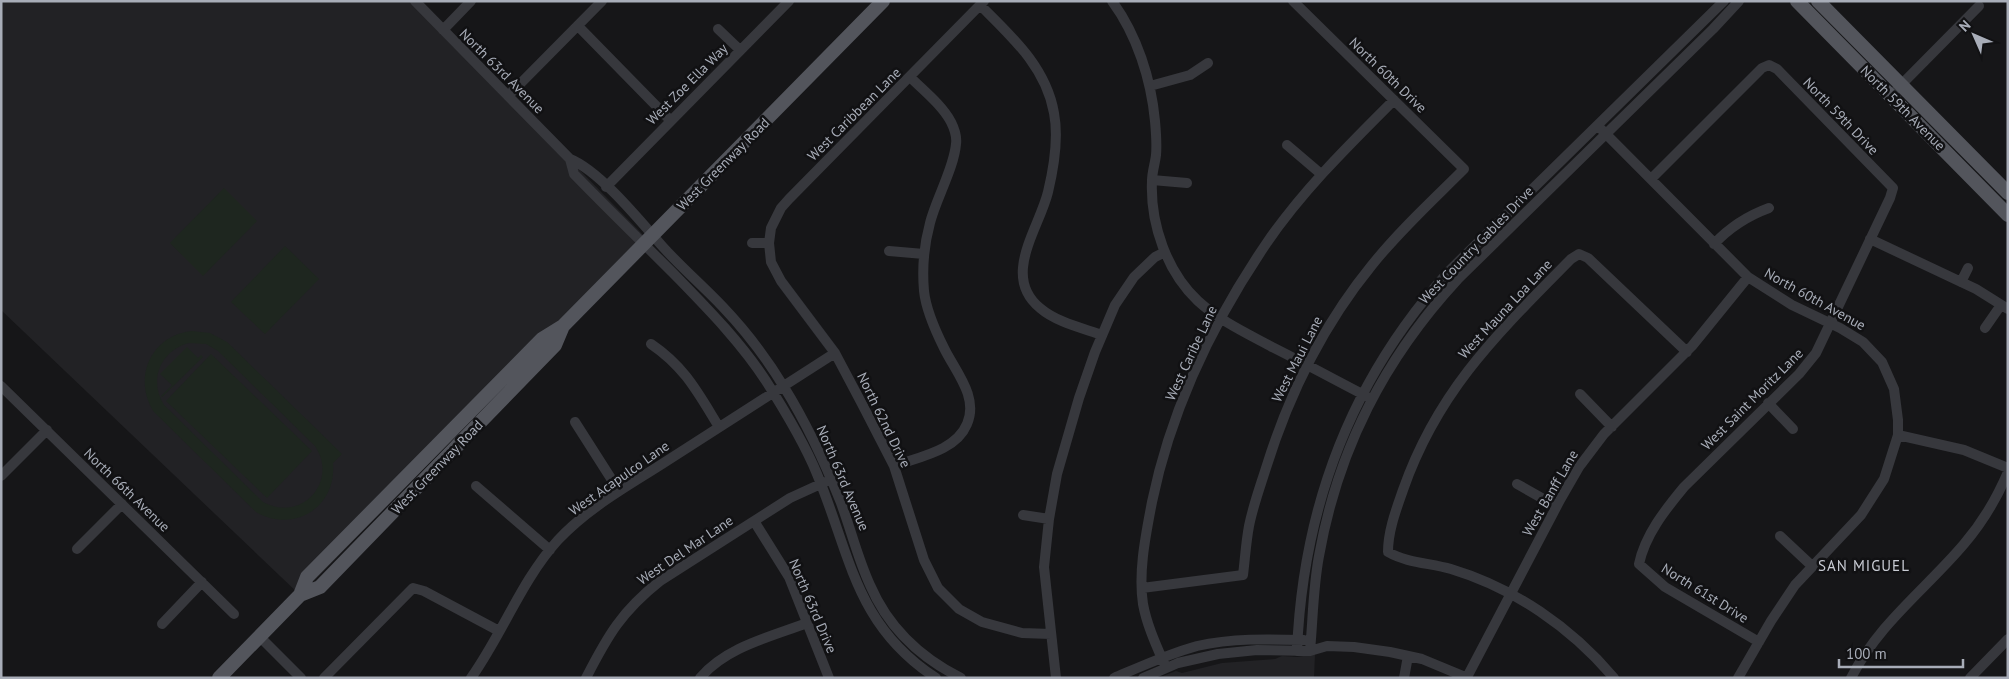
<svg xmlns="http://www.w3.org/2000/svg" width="2009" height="679" viewBox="0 0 2009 679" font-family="'PT Sans',sans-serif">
<rect width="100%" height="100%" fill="#161618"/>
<path fill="#222225" d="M1,1H415L648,240L300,595L1,310Z
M1315,654L1314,678H1158L1176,671L1182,673L1222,663L1275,659L1282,656L1297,657Z"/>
<path fill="#1e261f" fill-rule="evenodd" d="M224,188L257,221L203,276L170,243Z
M285,246L319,279L265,334L231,302Z
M191,331L210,333L227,342L342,454L333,463C337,507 294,534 256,512L154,412C132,378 151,336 191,331ZM189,343L206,344L218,351L315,446C339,482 301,523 263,502L164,405C148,380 161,350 189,343Z
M187,347L198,358L201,355L203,357L162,397L161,396L172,385L160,374Z
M211,354L312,451L267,498L166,401Z"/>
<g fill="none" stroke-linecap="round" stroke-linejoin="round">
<path stroke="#37383d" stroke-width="10" d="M415,1L570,159C600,171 641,222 663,247C682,268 703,286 722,306C745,330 767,359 784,387C807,424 825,463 841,503C851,530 858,559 870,585C888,627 921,658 961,678
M984,1L789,199L781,208L771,228L769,243L771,262L781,281L835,353L862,404L894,466L924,560L938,588L959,609L982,622L1022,633L1051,634
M1112,1C1137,35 1151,79 1155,121C1156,132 1157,144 1156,155C1155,164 1152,172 1152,181C1150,224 1167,272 1198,301C1220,321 1246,333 1272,347C1304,363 1335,380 1366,396
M980,5C1012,37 1046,67 1054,113C1059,139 1054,167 1048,192C1039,229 1001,276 1040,308C1056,322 1082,328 1102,335
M578,26L670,120
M718,29L740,50
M443,30L471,1
M1150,86L1190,75L1208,63
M1897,89L1979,6
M508,96L602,1
M1602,130L1748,277L1792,305L1840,328L1863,342L1882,362L1894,389L1898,420V435L1884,479L1861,515L1795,585L1771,621L1738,678
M1287,145L1321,174
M570,159L574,174C606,207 640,240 673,273C706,307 740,341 766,381C785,411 804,442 817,474C851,556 855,625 936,678
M1651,179L1762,68L1769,65L1777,69L1893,188L1890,198L1816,353L1799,374L1684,487C1665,510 1645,535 1639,564L1665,587L1759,642
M1152,180L1187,183
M606,187L789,1
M1870,239L1976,289L2008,309
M752,243H769
M1714,244C1730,227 1747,216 1769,208
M889,251L924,254
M1961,282L1968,268
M1985,328L2001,305
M651,344C685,367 698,393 719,427
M1,386L234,614
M1580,394L1612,427
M1768,403L1793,429
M575,422L619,491
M1898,435L1964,450L2008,468
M894,466C918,457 956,451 967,424C979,397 955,371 944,348C935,330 926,310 924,291C922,268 924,245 930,223C936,199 954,168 956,144C957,137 954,128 951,122C942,105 924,91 910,77
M1,476L47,430
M1517,484L1556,506
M476,486L550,550
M1023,515L1049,519
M754,521L789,577L829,678
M1780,536L1812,566
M77,549L122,504
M1142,588L1243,575C1245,559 1246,542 1249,526C1253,506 1260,487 1266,468C1289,394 1323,325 1372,265C1400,230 1433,200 1464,169L1293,1
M162,624L202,582
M259,636L301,678
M1297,651C1303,506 1351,379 1449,271L1724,1
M1310,651C1313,619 1313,588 1319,556C1338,449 1384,359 1458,279L1713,29L1739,1
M1166,668C1157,647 1147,626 1143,604C1138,571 1146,534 1152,502C1171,410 1213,322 1266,244C1302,191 1349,145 1394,100
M1467,677L1560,500L1579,467L1604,434L1692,346L1748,277
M324,678L413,588L424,591L499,631
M471,678C503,633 521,581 558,540C588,508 626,487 662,464C719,427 777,390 835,353
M586,678C608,635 622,611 660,581L790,498L825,482
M700,678C726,647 770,637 807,623
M1056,678L1044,567L1049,519L1057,474L1079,398L1095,352L1115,305L1134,277L1155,257L1165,252
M1114,678C1142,666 1168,654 1197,646C1232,638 1268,639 1304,640
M1143,678L1178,663L1218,654L1257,650L1310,651L1327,646L1354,647L1390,652L1422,659L1468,678
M1404,678L1408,656
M1614,678C1571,627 1514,588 1451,569C1430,563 1407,563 1388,552C1388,531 1396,510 1403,490C1438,390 1498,333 1571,259L1579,254L1588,258L1687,352
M1851,678C1879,623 1925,590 1964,544C1982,523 1997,498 2008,472
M1970,678L2008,639"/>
<path stroke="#53555c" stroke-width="14" d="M1797,1L2008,215
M1818,1L2008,193
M300,595L320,587L555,345L563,326
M219,678L300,595L307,577L542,339L563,326L883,1"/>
</g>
<g text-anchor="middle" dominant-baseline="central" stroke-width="5" stroke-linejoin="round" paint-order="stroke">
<g font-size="14" fill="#a8adb8" stroke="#111113">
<text transform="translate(502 71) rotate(45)">North 63rd Avenue</text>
<text transform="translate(1388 75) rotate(44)">North 60th Drive</text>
<text transform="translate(687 84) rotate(-45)">West Zoe Ella Way</text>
<text transform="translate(1903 108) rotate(45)">North 59th Avenue</text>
<text transform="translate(854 114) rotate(-45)">West Caribbean Lane</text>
<text transform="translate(1841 116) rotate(46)">North 59th Drive</text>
<text transform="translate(723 164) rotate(-45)">West Greenway Road</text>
<text transform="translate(1476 245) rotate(-46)">West Country Gables Drive</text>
<text transform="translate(1815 299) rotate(29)">North 60th Avenue</text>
<text transform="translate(1505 309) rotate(-47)">West Mauna Loa Lane</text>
<text transform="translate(1191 353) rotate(-65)">West Caribe Lane</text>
<text transform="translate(1297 359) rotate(-63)">West Maui Lane</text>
<text transform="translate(1752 399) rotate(-45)">West Saint Moritz Lane</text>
<text transform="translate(884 420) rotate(64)">North 62nd Drive</text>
<text transform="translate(437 467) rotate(-46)">West Greenway Road</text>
<text transform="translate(619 478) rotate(-35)">West Acapulco Lane</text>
<text transform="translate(843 478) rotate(67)">North 63rd Avenue</text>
<text transform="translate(127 490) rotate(44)">North 66th Avenue</text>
<text transform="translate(1550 493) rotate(-60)">West Banff Lane</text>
<text transform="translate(685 550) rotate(-34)">West Del Mar Lane</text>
<text transform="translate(1705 593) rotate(32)">North 61st Drive</text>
<text transform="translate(813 606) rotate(67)">North 63rd Drive</text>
</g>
<g font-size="15" letter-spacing="1" fill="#c9ccd4" stroke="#111113">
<text x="1864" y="565">SAN MIGUEL</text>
</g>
</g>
<rect width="2009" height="679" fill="none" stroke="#a8adb8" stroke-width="5"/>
<g transform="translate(1974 35) rotate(315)" stroke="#111113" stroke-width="4" paint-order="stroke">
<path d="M0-4L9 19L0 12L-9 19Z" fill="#a8adb8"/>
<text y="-8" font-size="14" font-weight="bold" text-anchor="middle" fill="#a8adb8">N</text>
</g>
<path d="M1839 659v8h124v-8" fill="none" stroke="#a8adb8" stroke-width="2.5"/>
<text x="1846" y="659" font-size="15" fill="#a8adb8" stroke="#111113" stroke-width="4" paint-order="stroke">100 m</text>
</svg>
